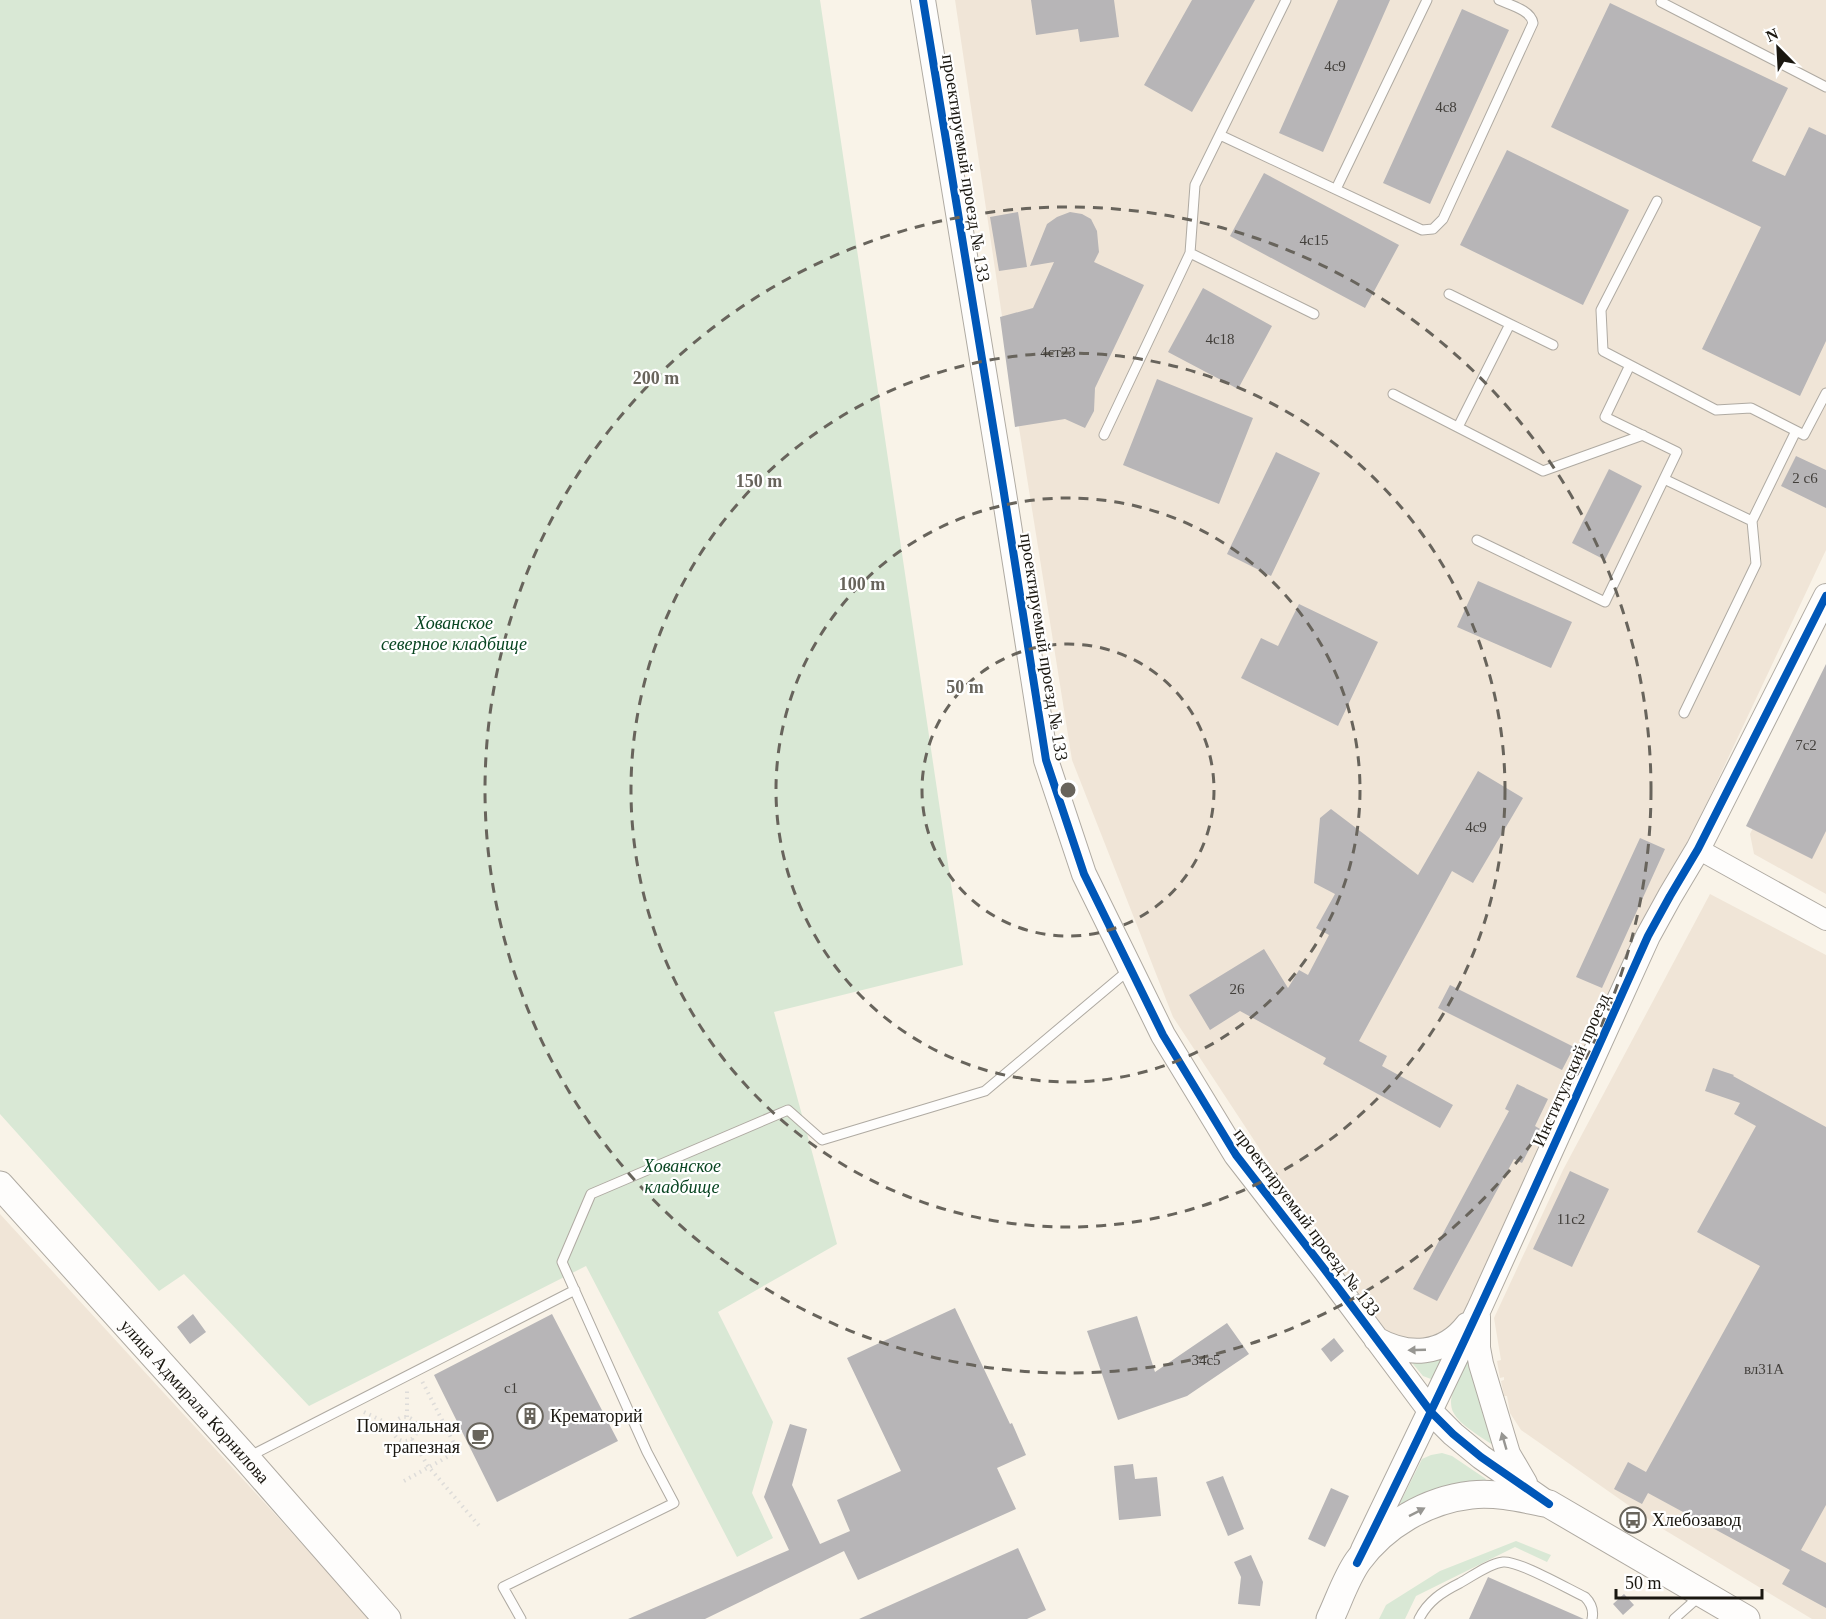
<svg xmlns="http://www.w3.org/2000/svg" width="1826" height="1619" viewBox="0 0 1826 1619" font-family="Georgia,serif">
<rect width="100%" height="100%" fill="#f9f3e8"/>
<path fill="#f0e5d7" d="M955,0H1826V550L1470,1306L1459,1323L1427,1342L1390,1337L1379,1323L1323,1245L1173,1017L1072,760L1013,390Z
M1826,681V894L1754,854L1750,834Z
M1710,894L1826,955V1619H1812L1658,1526L1521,1430L1510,1413L1507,1396H1504L1501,1381L1504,1380V1377L1500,1378L1497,1361L1501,1360L1494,1318L1563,1170Z
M0,1214L371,1619H0Z"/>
<path fill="#d9e8d5" d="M0,0H820L963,965L774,1012L837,1244L718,1312L773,1422L752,1493L773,1538L737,1557L586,1266L309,1406L184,1274L159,1291L0,1114Z
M1449,1352L1436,1377L1431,1379L1423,1376L1408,1358Z
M1472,1354L1497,1445H1493C1439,1411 1443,1407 1472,1354Z
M1442,1453L1452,1456L1486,1479L1483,1484L1405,1506L1400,1503L1422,1459L1431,1455Z
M1516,1541L1551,1555L1547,1562L1515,1547L1416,1596L1405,1619H1379L1386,1605L1440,1571Z"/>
<path fill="#b7b5b7" d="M1031,0H1114L1119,37L1080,42L1078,29L1036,35Z
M1192,0H1255L1192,112L1144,85Z
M1338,0H1390L1323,152L1279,133Z
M1610,3L1788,88L1752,161L1785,176L1809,127L1826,135V341L1800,396L1702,349L1761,227L1551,127Z
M1462,9L1509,30L1430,204L1383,183Z
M1507,150L1629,210L1583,305L1460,245Z
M1264,173L1399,245L1365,308L1230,236Z
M1018,212L1027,267L999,271L990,217Z
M1070,212L1082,214L1091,219L1097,231L1098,242L1099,252L1094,262L1144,285L1095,388L1094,411L1085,428L1065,419L1015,427L1000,317L1033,308L1054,262L1030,266L1047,224L1057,217Z
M1203,288L1272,326L1238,389L1168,352Z
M1157,379L1253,418L1219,504L1123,465Z
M1276,452L1320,473L1271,576L1227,554Z
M1796,456L1826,470V508L1781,486Z
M1609,469L1642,486L1605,560L1572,543Z
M1478,581L1572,622L1551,668L1457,627Z
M1299,604L1378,642L1338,726L1241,678L1261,638L1278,646Z
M1826,664V831L1812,859L1746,826Z
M1478,771L1523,798L1473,883L1452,871L1359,1041L1387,1056L1382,1066L1453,1105L1440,1128L1323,1064L1326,1058L1240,1011L1210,1030L1189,995L1264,949L1288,988L1299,970L1308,975L1329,935L1316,928L1335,894L1314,883L1320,818L1331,809L1418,875Z
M1640,838L1665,849L1602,988L1576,977Z
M1450,985L1574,1047L1562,1070L1438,1008Z
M1713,1068L1734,1075L1733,1076L1826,1127V1505L1801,1550L1826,1563V1608L1782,1584L1790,1570L1648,1493L1642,1504L1614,1489L1628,1462L1646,1472L1760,1266L1697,1232L1756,1126L1734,1114L1740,1103L1705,1091Z
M1517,1084L1548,1099L1535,1126L1540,1129L1522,1163L1514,1159L1437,1301L1413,1289L1509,1111L1505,1109Z
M1570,1171L1609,1189L1572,1267L1533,1249Z
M955,1308L1010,1424L1012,1423L1026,1455L997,1468L1016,1509L858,1580L844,1551L705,1619H628L789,1550L764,1497L790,1424L807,1429L792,1485L820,1544L850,1531L837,1500L901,1471L847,1358Z
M193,1314L206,1332L190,1344L177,1327Z
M552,1314L618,1441L497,1502L434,1375Z
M1137,1316L1155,1372L1227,1323L1249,1354L1187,1396L1118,1420L1087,1331Z
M1334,1338L1344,1351L1331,1362L1321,1349Z
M1133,1464L1135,1479L1157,1477L1161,1516L1119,1520L1114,1466Z
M1223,1476L1244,1529L1228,1536L1206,1482Z
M1331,1488L1349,1496L1325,1547L1308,1539Z
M1018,1548L1046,1610L1027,1619H859Z
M1251,1555L1263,1582L1260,1606L1238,1604L1241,1577L1234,1562Z
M1488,1577L1584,1619H1469Z
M1624,1594L1634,1605L1623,1615L1613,1604Z"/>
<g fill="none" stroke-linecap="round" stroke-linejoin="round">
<g stroke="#afaaa2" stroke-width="11">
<path id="service" d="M1662,0L1661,2L1826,87
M1220,135L1422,230L1433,229L1443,219L1533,23C1531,10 1510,5 1499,0
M1336,189L1427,0
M1657,201L1601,310L1603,351L1716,410L1751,408L1804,435L1826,393
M1190,253L1314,314
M1449,294L1510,324L1458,427
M1510,324L1553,345
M1630,365L1605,417L1677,452L1664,479L1752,521L1796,431
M1393,394L1543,471L1643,435
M1104,435L1190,253L1195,185L1286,0
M1477,540L1605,602L1664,479
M1684,713L1756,564L1752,521
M248,1457L575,1290
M521,1619L503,1587L674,1503L647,1452L562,1262L591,1194L788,1110L822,1140L985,1091L1130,969
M1419,1619C1428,1601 1442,1592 1460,1583C1473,1576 1488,1564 1503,1562C1518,1560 1568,1589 1585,1597C1591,1603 1594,1610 1592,1619
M1674,1619L1701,1595"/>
</g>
<g stroke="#afaaa2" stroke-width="22">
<path id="minor" d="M1698,849L1826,920"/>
</g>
<g stroke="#afaaa2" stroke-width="26">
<path id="tertiary" d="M923,0L1003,487L1046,760L1084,874L1163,1035L1236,1155L1325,1270L1431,1412L1453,1434L1481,1457L1547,1503
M1478,1317V1348L1481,1364L1508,1454L1525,1483
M1376,1339C1408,1357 1443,1356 1467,1325
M1363,1550L1479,1309L1648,936L1670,896L1698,849L1826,596"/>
</g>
<g stroke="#afaaa2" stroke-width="29">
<g id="secondary">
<path id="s1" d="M0,1185L246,1458L387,1619"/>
<path d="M1330,1619C1339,1600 1346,1578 1358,1561C1384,1525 1427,1500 1471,1495C1497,1492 1524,1499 1549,1504L1746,1619"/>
</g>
</g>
<path stroke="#dedcd9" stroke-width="4" stroke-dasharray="1.5 4.5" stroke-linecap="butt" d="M364,1412L393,1426
M393 1429a12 12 0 1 1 24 0a12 12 0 1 1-24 0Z
M407,1417V1391
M412,1439L428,1466L481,1528
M404,1481L458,1451L422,1381"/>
<use href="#service" stroke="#fefdfc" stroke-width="9"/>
<use href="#minor" stroke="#fefdfc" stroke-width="20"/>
<use href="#tertiary" stroke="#fefdfc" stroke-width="24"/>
<use href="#secondary" stroke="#fefdfc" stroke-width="27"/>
<g stroke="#fff" stroke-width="11">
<path id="cycleway" d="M923,0L1003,487L1046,760L1084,874L1163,1035L1236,1155L1325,1270L1431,1412L1453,1434L1481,1457L1549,1504
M1357,1563C1460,1357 1554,1146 1648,936L1670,896L1698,849L1826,596"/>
</g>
<use href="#cycleway" stroke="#0057b8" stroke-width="8"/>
</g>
<defs><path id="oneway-solid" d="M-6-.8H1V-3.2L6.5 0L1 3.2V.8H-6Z" transform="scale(1.5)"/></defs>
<g fill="#979692">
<use href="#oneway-solid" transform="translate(1417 1350) rotate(178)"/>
<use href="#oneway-solid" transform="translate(1504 1441) rotate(-106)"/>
<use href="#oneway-solid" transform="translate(1417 1512) rotate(-27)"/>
</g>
<g fill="none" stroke="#68645c" stroke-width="3" stroke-dasharray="10 8">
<circle cx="1068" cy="790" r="146"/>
<circle cx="1068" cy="790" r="292"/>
<circle cx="1068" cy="790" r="437"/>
<circle cx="1068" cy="790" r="583"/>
</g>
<defs>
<g id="building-ring" transform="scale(1.35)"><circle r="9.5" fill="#fff" stroke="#68645c" stroke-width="1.5"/><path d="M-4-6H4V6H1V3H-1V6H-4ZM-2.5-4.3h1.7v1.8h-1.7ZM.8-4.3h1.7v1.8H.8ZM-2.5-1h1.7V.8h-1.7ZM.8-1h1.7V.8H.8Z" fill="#68645c"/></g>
<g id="cafe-ring" transform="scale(1.35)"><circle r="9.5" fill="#fff" stroke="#68645c" stroke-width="1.5"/><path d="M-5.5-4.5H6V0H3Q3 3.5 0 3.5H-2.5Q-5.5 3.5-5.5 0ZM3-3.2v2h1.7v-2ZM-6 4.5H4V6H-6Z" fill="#68645c"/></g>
<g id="bus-ring" transform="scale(1.35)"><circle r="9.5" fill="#fff" stroke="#68645c" stroke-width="1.5"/><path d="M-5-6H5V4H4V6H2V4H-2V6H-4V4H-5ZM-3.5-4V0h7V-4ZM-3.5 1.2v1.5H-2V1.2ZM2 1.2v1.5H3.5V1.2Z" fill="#68645c"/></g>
</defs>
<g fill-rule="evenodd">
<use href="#building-ring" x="530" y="1416"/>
<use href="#cafe-ring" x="480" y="1436"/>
<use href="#bus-ring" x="1633" y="1520"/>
</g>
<g text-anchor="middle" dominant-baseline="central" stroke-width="4.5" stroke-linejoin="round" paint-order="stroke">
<g font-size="15" fill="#413e3a">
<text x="1335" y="66">4с9</text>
<text x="1446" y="107">4с8</text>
<text x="1314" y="240">4с15</text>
<text x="1220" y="339">4с18</text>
<text x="1058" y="352">4ст23</text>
<text x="1805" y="478">2 с6</text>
<text x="1806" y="745">7с2</text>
<text x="1476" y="827">4с9</text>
<text x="1237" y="989">26</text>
<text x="1571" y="1219">11с2</text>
<text x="1206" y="1360">34с5</text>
<text x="1764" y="1369">вл31А</text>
<text x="511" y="1388">с1</text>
</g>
<g font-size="18" fill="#1a1710" stroke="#fff">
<text transform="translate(966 168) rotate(81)">проектируемый проезд № 133</text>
<text transform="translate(1044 647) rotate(81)">проектируемый проезд № 133</text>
<text transform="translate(1571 1070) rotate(-66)">Институтский проезд</text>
<text transform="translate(1307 1222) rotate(53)">проектируемый проезд № 133</text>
<text stroke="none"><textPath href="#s1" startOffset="291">улица Адмирала Корнилова</textPath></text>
</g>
<g font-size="18" font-style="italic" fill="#084521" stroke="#fff">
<text x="454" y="623">Хованское<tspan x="454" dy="21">северное кладбище</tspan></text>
<text x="682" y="1166">Хованское<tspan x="682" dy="21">кладбище</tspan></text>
</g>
<g font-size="18" fill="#1a1710" stroke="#fff" text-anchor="start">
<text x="550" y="1416">Крематорий</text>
<text x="460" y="1426" text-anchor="end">Поминальная<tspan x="460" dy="21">трапезная</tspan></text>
<text x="1652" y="1520">Хлебозавод</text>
</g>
</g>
<circle cx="1068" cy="790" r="9" fill="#68645c" stroke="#fff" stroke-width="3"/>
<g font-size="18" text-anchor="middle" font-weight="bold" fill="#68645c" stroke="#fff" stroke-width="4.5" stroke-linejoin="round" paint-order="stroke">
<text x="656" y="384">200 m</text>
<text x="759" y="487">150 m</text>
<text x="862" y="590">100 m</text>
<text x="965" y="693">50 m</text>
</g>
<g transform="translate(1778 48) rotate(336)" stroke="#ffffff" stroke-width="4.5" paint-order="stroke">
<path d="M0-4.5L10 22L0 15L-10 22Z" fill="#1a1710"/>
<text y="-9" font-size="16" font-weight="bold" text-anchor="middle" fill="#1a1710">N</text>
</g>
<path d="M1616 1589v9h146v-9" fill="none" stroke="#1a1710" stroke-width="3"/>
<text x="1625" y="1589" font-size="18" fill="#1a1710" stroke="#ffffff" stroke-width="4.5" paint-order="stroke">50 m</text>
</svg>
